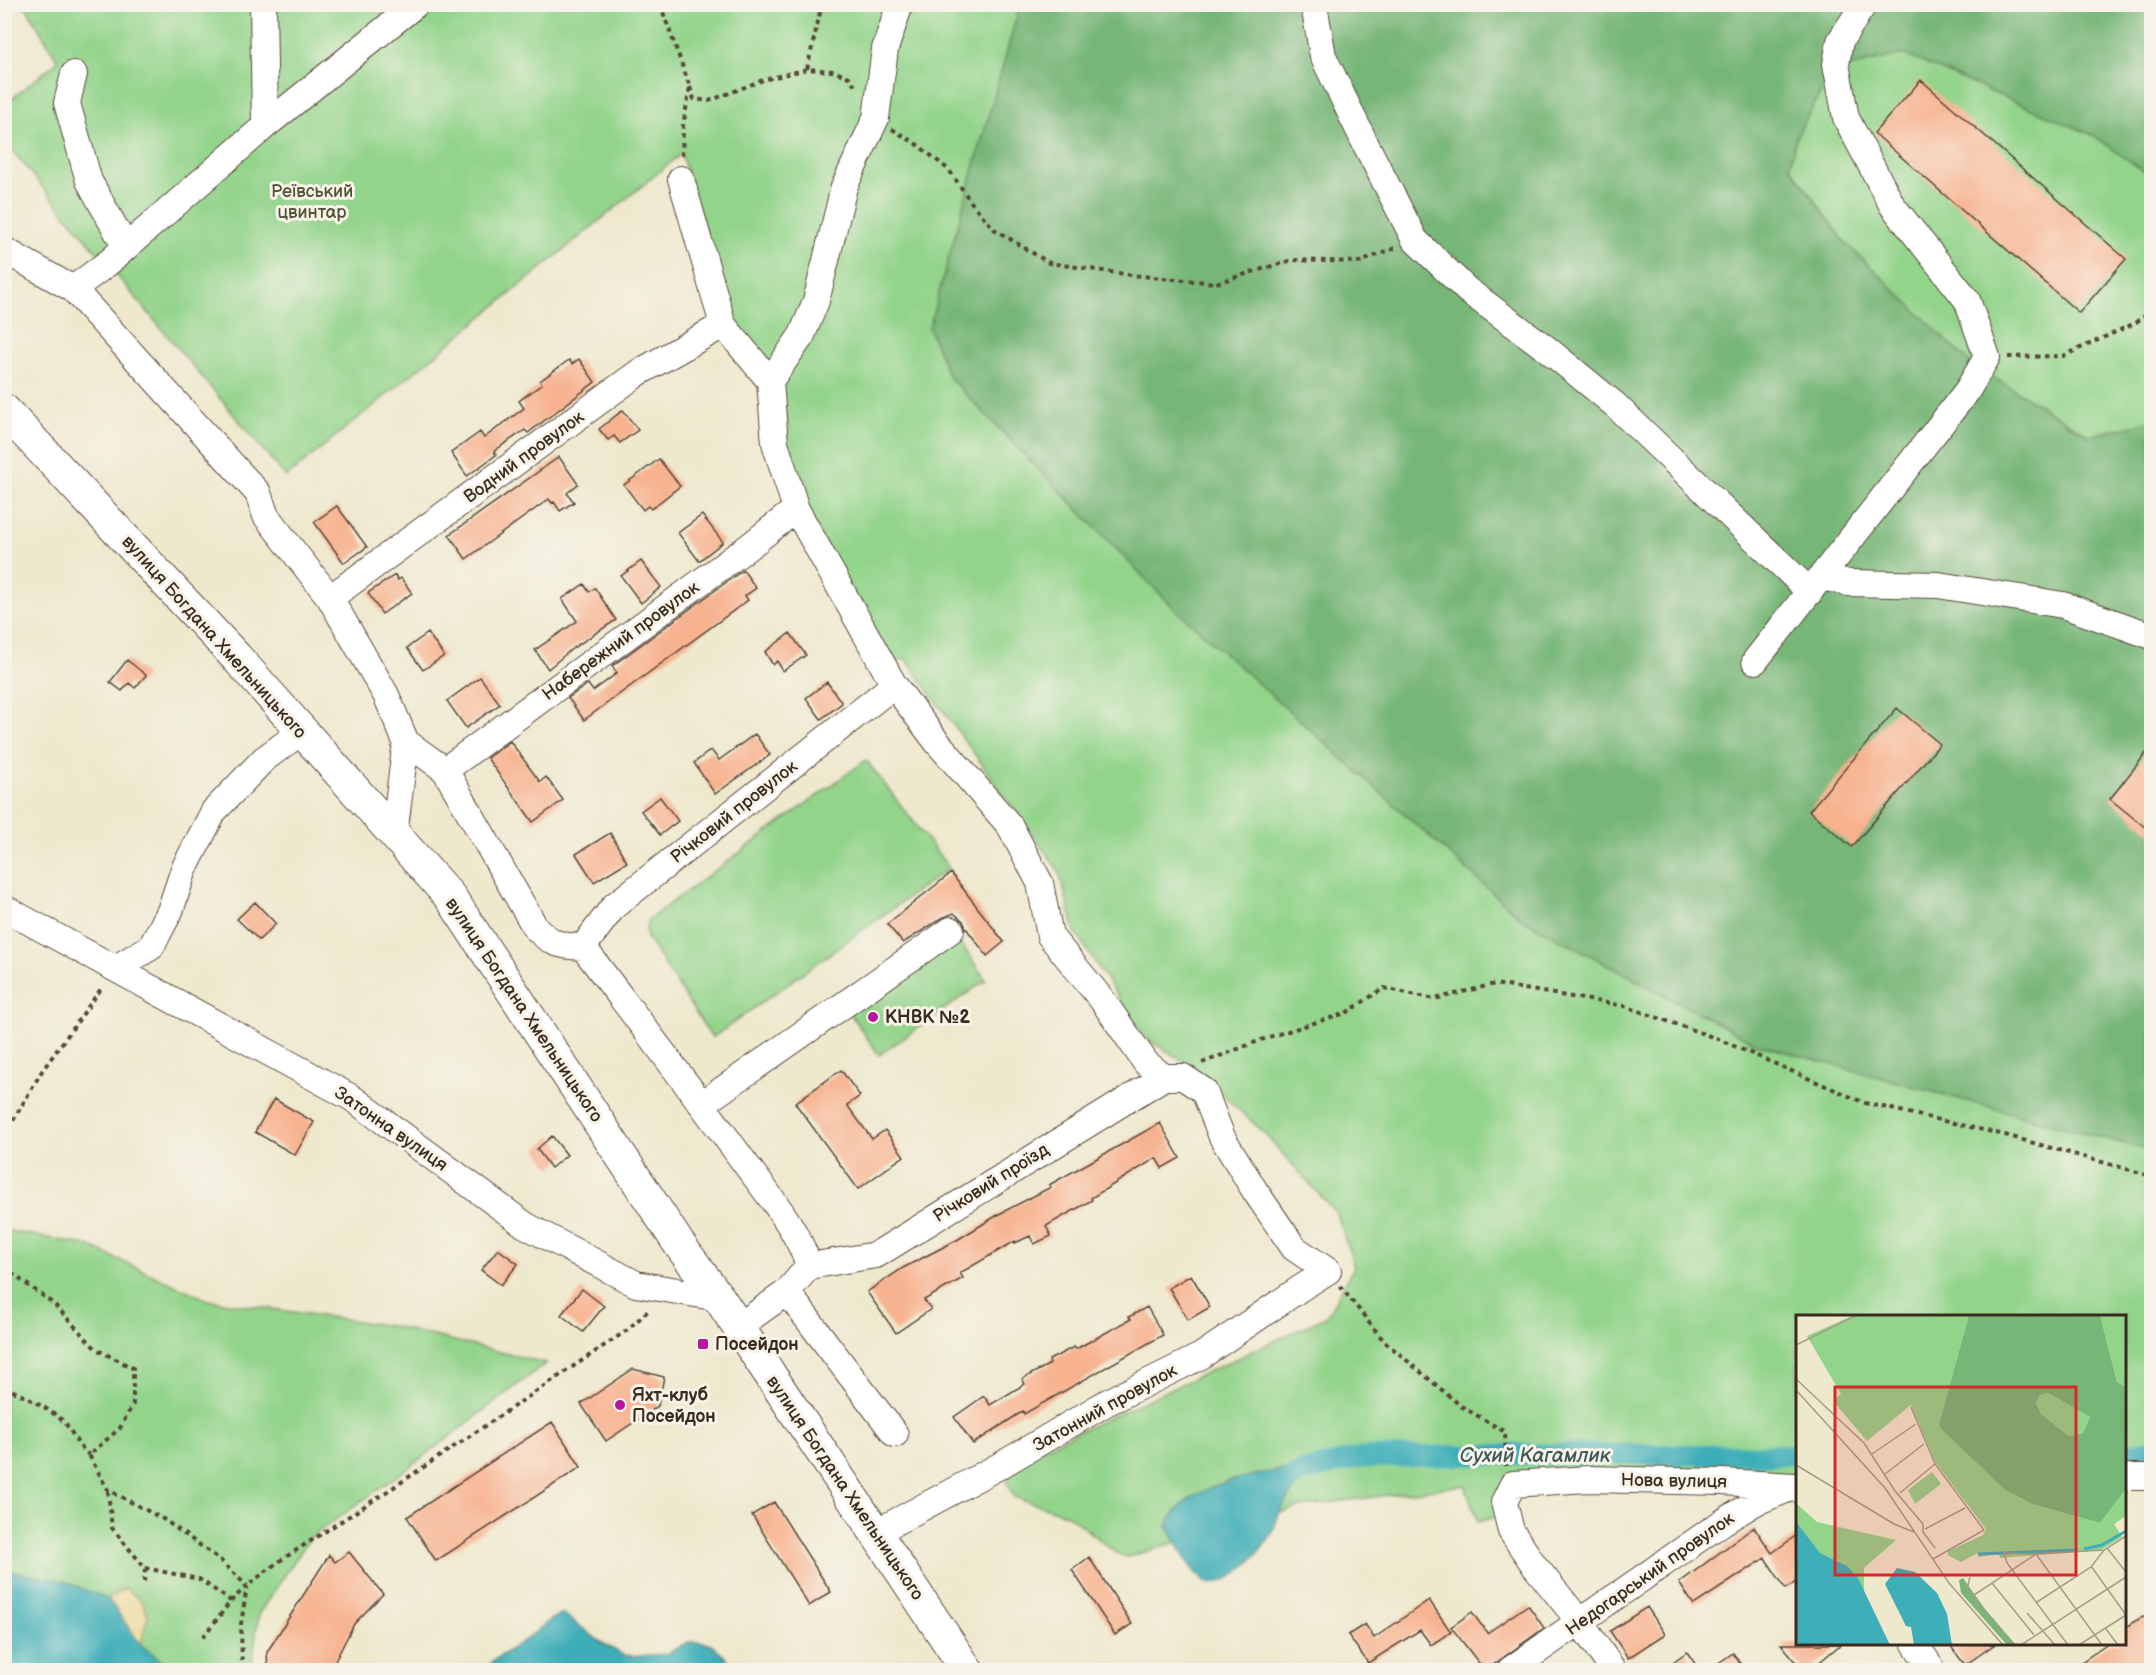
<svg xmlns="http://www.w3.org/2000/svg" width="2156" height="1675" viewBox="0 0 2156 1675" font-family="'Balsamiq Sans',sans-serif">
<rect width="100%" height="100%" fill="#f7f3e8"/>
<filter id="ink" filterUnits="userSpaceOnUse"><feTurbulence type="fractalNoise" baseFrequency=".0167" numOctaves="2"/><feDisplacementMap in="SourceGraphic" scale="12" xChannelSelector="R" yChannelSelector="G"/><feConvolveMatrix kernelMatrix="1 2 1 2 8 2 1 2 1" color-interpolation-filters="sRGB"/></filter>
<filter id="wash" filterUnits="userSpaceOnUse"><feTurbulence type="fractalNoise" baseFrequency=".008" numOctaves="4" result="noise"/><feDisplacementMap in="SourceGraphic" scale="24" xChannelSelector="R" yChannelSelector="G"/><feGaussianBlur stdDeviation="1.35" result="paint"/><feColorMatrix in="noise" values="0 0 0 0 0 0 0 0 0 0 0 0 0 0 0 0 0 1.4 0 .05"/><feComposite in="paint" operator="in"/></filter>
<g filter="url(#wash)">
<rect width="100%" height="100%" fill="#eee8cd"/>
<path fill="#93d48b" stroke="#677f54" stroke-width="1.5" d="M25,5H1020L929,328L949,377L1172,606L1522,919L1757,1044L2151,1151V1469H2125L2124,1316H1798L1797,1475L1507,1476L1499,1516L1478,1522L1465,1485L1305,1506L1279,1513L1295,1489L1283,1470L1227,1481L1189,1499L1167,1526L1177,1542L1128,1557L1116,1553L1068,1515L1014,1497L1006,1478L1013,1462L1326,1317L1354,1267L1337,1214L1262,1131L1192,1066L1146,1039L1075,932L1059,871L905,658L892,665L808,512L728,308L681,154L286,477L5,142L4,105L58,61Z
M1903,54L2093,135L2151,176V421L2090,436L1970,363L1844,241L1790,166L1796,137L1833,71Z
M866,760L949,868L712,1038L647,938L646,929L649,919Z
M957,938L986,980L879,1055L849,1012Z
M4,1230L86,1245L208,1300L392,1326L546,1363L415,1463L310,1538L259,1613L251,1670H173L141,1645L108,1599L11,1571L5,1567Z"/>
<path fill="#76b677" stroke="#58704a" stroke-width="1.5" d="M1020,5H2151V176L2093,135L1903,54L1833,71L1796,137L1790,166L1844,241L1970,363L2089,436L2151,421V1151L1757,1044L1522,919L1172,606L949,377L929,328Z"/>
<path fill="#eeda9e" stroke="#94825e" stroke-width="1.5" d="M125,1588L141,1601L148,1615L141,1645L108,1599Z"/>
<path fill="#3eaeb8" stroke="#3c6c6b" stroke-width="1.5" d="M1283,1470L1297,1473C1300,1487 1287,1498 1281,1510C1277,1516 1276,1524 1273,1531C1264,1550 1230,1589 1207,1582C1192,1577 1176,1540 1167,1526C1170,1521 1173,1515 1177,1510C1200,1484 1250,1475 1283,1470Z
M4,1567L11,1571L64,1581L108,1599L141,1645L173,1670H5Z
M564,1614L602,1643L623,1655L638,1656L666,1654L688,1642H703L714,1646L738,1670H483C497,1656 513,1648 529,1637C541,1629 549,1618 564,1614Z"/>
<g fill="none" stroke-linecap="round" stroke-linejoin="round">
<path stroke="#3eaeb8" stroke-width="21" d="M2124,1453L2152,1451
M1278,1487L1301,1472L1357,1458L1522,1454L1798,1455"/>
</g>
<g id="blocks">
<path fill="#f7b28f" d="M1921,80L2126,259L2079,313L1874,133Z
M579,359L595,382L528,433L525,430L494,451L496,455L467,476L451,453L480,432L484,438L524,408L519,401L542,384L540,381L569,360L572,364Z
M623,410L638,430L620,443L614,436L608,440L599,429Z
M559,457L578,484L567,493L574,502L560,511L554,502L552,503L549,499L466,559L449,535Z
M659,459L680,486L651,509L648,506L643,510L624,485Z
M337,506L367,547L344,563L314,522Z
M702,515L723,542L699,561L678,533Z
M641,561L661,587L641,603L621,576Z
M743,570L756,588L745,596L748,600L584,720L568,698L588,684L593,691L617,673L612,666Z
M395,575L398,580L401,578L412,593L382,614L368,593Z
M584,584L589,592L595,588L616,620L573,648L548,669L535,650L577,621L562,599Z
M428,633L444,656L423,670L407,648Z
M790,633L806,655L783,671L777,661L773,665L765,652Z
M127,660L146,675L135,688L129,683L122,691L110,682Z
M480,677L500,704L466,728L447,701Z
M827,682L842,703L821,719L806,698Z
M1897,708L1940,744L1852,847L1809,811Z
M755,734L770,755L715,794L694,763L711,750L719,760Z
M510,741L540,782L546,777L563,800L533,822L487,758Z
M2151,747V832L2110,799Z
M660,797L678,821L660,835L641,811Z
M610,833L627,862L594,882L576,854Z
M951,873L1004,942L987,956L966,928L963,921L954,913L942,918L903,943L887,924Z
M255,902L276,924L259,940L237,919Z
M841,1070L860,1096L847,1105L872,1139L885,1130L904,1156L858,1189L795,1103Z
M274,1099L314,1122L295,1155L255,1132Z
M1160,1123L1180,1158L1162,1168L1156,1158L1091,1198L1092,1200L1046,1226L1051,1236L1034,1244L1030,1236L1015,1243V1241L960,1273L963,1278L924,1300L931,1309L896,1333L867,1292L903,1268L957,1240L1001,1213L1051,1187L1049,1185Z
M552,1136L567,1155L551,1168L537,1149Z
M498,1249L518,1264L501,1285L481,1270Z
M1191,1275L1210,1307L1188,1320L1169,1288Z
M582,1289L604,1306L583,1332L561,1315Z
M1147,1307L1163,1335L1024,1414L1023,1411L973,1444L954,1417L984,1396L990,1405L1025,1384L1022,1379L1050,1364L1049,1360L1074,1347L1076,1349L1131,1319L1129,1317Z
M633,1369L664,1377L658,1406L606,1441L581,1404Z
M552,1422L581,1467L436,1561L407,1517Z
M774,1502L831,1592L809,1606L752,1515Z
M1754,1527L1772,1553L1797,1535V1581L1786,1589L1765,1558L1694,1605L1679,1583Z
M349,1552L383,1594L354,1624L330,1671H268L267,1652L329,1555L335,1562Z
M1089,1557L1132,1624L1115,1635L1072,1570Z
M1429,1600L1451,1632L1431,1645L1420,1630L1368,1663L1348,1635L1365,1624L1374,1638Z
M1528,1605L1544,1628L1485,1671L1451,1627L1472,1612L1487,1633Z
M1647,1607L1665,1634L1628,1658L1610,1631Z
M2143,1616L2151,1629V1671H2068L2108,1644H2124V1628Z
M1781,1644H1841L1809,1671H1804Z
M1949,1644H1995L1965,1665Z
M1687,1652L1700,1671H1660Z
M1733,1653L1745,1671H1707Z"/>
</g>
</g>
<g filter="url(#ink)">
<use href="#blocks" fill-opacity="0" stroke="#564638" stroke-width="1.5"/>
<g fill="none" stroke-linecap="round" stroke-linejoin="round">
<g stroke="#564638" stroke-width="28">
<path id="minor" d="M263,4L265,126
M1316,4L1315,11L1323,56L1366,145L1415,240L1467,290L1547,349L1614,404L1810,592
M74,74L67,103L89,181L125,246
M681,179L723,325L770,381L775,443L796,509L894,685L937,742L1010,826L1040,883L1050,936L1103,1001L1146,1063L1164,1077H1183L1204,1091L1222,1137L1255,1191L1294,1248L1328,1271L1301,1288L1201,1356L1106,1403L1003,1464L875,1533
M4,250L73,289L258,493L266,516L330,598L386,695L406,742L445,770L535,927C551,944 559,946 583,947C635,1016 688,1085 739,1155C764,1190 796,1225 809,1266L787,1292L895,1434
M73,289L109,262L265,126L416,4
M770,381L802,335L816,301L844,187L876,118L885,49L900,4
M1823,577L1848,583L1938,585L2063,605L2152,636
M330,598L638,373L723,325
M1755,661L1967,391L1987,357L1967,300L1892,205L1846,118L1836,64L1840,41L1864,4
M445,770L751,545L796,509
M394,835L406,742
M4,908L352,1098L525,1225L636,1284L719,1298
M583,947L614,906L894,685
M116,968L151,947L170,911L184,869L214,811L264,759L301,732
M702,1104L951,930
M809,1266L876,1255L1164,1077
M738,1327L787,1292
M2124,1477H2152
M1915,1644L1933,1670
M1510,1670L1723,1522L1756,1502L1788,1489
M1613,1670L1580,1622L1534,1565L1511,1531L1504,1502L1513,1484L1588,1479L1722,1482L1795,1486L1798,1489"/>
</g>
<g stroke="#564638" stroke-width="34">
<path id="major" d="M4,410L237,658L451,898L679,1244L719,1298L967,1670"/>
</g>
<path stroke="#564638" stroke-width="4" stroke-dasharray="4.5 4.5" stroke-linecap="butt" d="M660,4L690,87L683,126L682,160
M807,69L822,4
M690,87L694,99L709,101L763,80L807,69L832,71L849,77L857,89
M892,129L918,145L949,170L971,202L994,229L1049,263L1131,275L1216,283L1292,260L1360,262L1395,248
M2008,357L2063,356L2133,324L2152,311
M1202,1063L1269,1037L1346,1013L1384,988L1435,999L1495,984L1625,1006L1718,1039L1865,1103L2005,1135L2152,1176
M4,1136L42,1071L103,986
M4,1268L53,1303L96,1349L133,1368V1404L120,1428L89,1455L108,1490L163,1519L218,1558L247,1586
M1340,1286L1384,1341L1461,1406L1505,1432L1506,1466
M4,1387C21,1394 50,1409 63,1421C73,1431 75,1444 89,1455
M108,1491L112,1528L145,1568L144,1582
M145,1568L199,1579L231,1601
M203,1637L231,1601L247,1586L278,1562L397,1485L626,1331L650,1309
M242,1670L241,1624L247,1586"/>
<use href="#minor" stroke="#fff" stroke-width="26"/>
<use href="#major" stroke="#fff" stroke-width="32"/>
</g>
</g>
<g fill="#b5179e" stroke="#f7f3e8" stroke-width="2">
<circle cx="873" cy="1017" r="6"/>
<rect x="697" y="1338" width="12" height="12" rx="3"/>
<circle cx="620" cy="1405" r="6"/>
</g>
<g text-anchor="middle" dominant-baseline="central" stroke-width="6" stroke-linejoin="round" paint-order="stroke">
<g font-size="18" fill="#515439" stroke="#f7f3e8">
<text x="312" y="191">Реївський<tspan x="312" dy="21">цвинтар</tspan></text>
</g>
<g font-size="18" fill="#3b2a1e" stroke="#f7f3e8">
<text transform="translate(524 457) rotate(-36)">Водний провулок</text>
<text transform="translate(214 637) rotate(48)">вулиця Богдана Хмельницького</text>
<text transform="translate(621 641) rotate(-36)">Набережний провулок</text>
<text transform="translate(734 812) rotate(-38)">Річковий провулок</text>
<text transform="translate(524 1010) rotate(56)">вулиця Богдана Хмельницького</text>
<text transform="translate(391 1129) rotate(35)">Затонна вулиця</text>
<text transform="translate(991 1183) rotate(-32)">Річковий проїзд</text>
<text transform="translate(1105 1408) rotate(-29)">Затонний провулок</text>
<text transform="translate(1674 1481) rotate(1)">Нова вулиця</text>
<text transform="translate(845 1488) rotate(56)">вулиця Богдана Хмельницького</text>
<text transform="translate(1650 1574) rotate(-35)">Недогарський провулок</text>
</g>
<g font-size="18" font-weight="bold" fill="#3b2a1e" stroke="#f7f3e8" text-anchor="start">
<text x="885" y="1017">КНВК №2</text>
<text x="715" y="1344">Посейдон</text>
<text x="632" y="1395">Яхт-клуб<tspan x="632" dy="21">Посейдон</tspan></text>
</g>
<g font-size="20" font-style="italic" fill="#3c5854" stroke="#f7f3e8">
<text x="1535" y="1456">Сухий Кагамлик</text>
</g>
</g>
<g transform="translate(1796 1315)">
<rect width="330" height="330" fill="#eee8cd"/>
<path d="M58,0H173L143,109L145,114L209,175L236,189L304,208L330,174V201L318,209L326,222L305,235L204,243L203,239L182,242L184,237L165,247L152,240V236L187,220L190,214L139,147L115,90L71,126L37,86L45,79L11,21ZM304,0H330V72L321,67ZM252,78L294,102L287,118L273,121L245,99L240,88L244,80ZM136,157L145,169L119,189L112,175ZM0,188L21,207L100,225L68,253V276L51,251L24,238L6,217L0,207Z" fill="#93d48b"/>
<path d="M173,0H304L321,67L330,72V174L304,208L236,189L209,175L145,114L143,109ZM252,78L294,102L287,118L273,121L245,99L240,88L244,80ZM167,263L189,294L220,330H211L165,278L163,265Z" fill="#76b677" fill-rule="evenodd"/>
<path d="M0,207L24,238L51,251L62,263L94,330H0ZM101,253L119,257L141,278L151,299L156,330H118L115,312L110,311L89,269Z" fill="#3eaeb8"/>
<path fill="none" stroke="#3eaeb8" stroke-width="3" d="M288,234L306,230L330,216M182,239L282,235"/>
<path fill="none" stroke="#a69c87" stroke-width="1.5" d="M0,30L61,0M0,64L68,128L99,176L127,209V217L139,233M0,75L89,173L153,268L207,330M115,92L139,149L188,215L137,244M76,139L120,109M0,150L98,209L118,217M89,159L128,129M104,178L139,149M129,214L169,193M311,233L330,257M295,251L330,300M174,262L171,274L217,330M196,268L238,320M178,280L240,239L308,235M241,287L295,252L308,235L330,221M231,298L259,330M310,314L322,330M225,330L330,262M272,330L211,248L208,238L240,239L306,330M283,330L330,300"/>
<path fill="#d62828" fill-opacity="0.15" stroke="#d62828" stroke-width="3" d="M39,72H280V260H39Z"/>
<rect width="330" height="330" fill="none" stroke="#3b2a1e" stroke-width="3"/>
</g>
<rect width="2156" height="1675" fill="none" stroke="#f7f3e8" stroke-width="24"/>
</svg>
